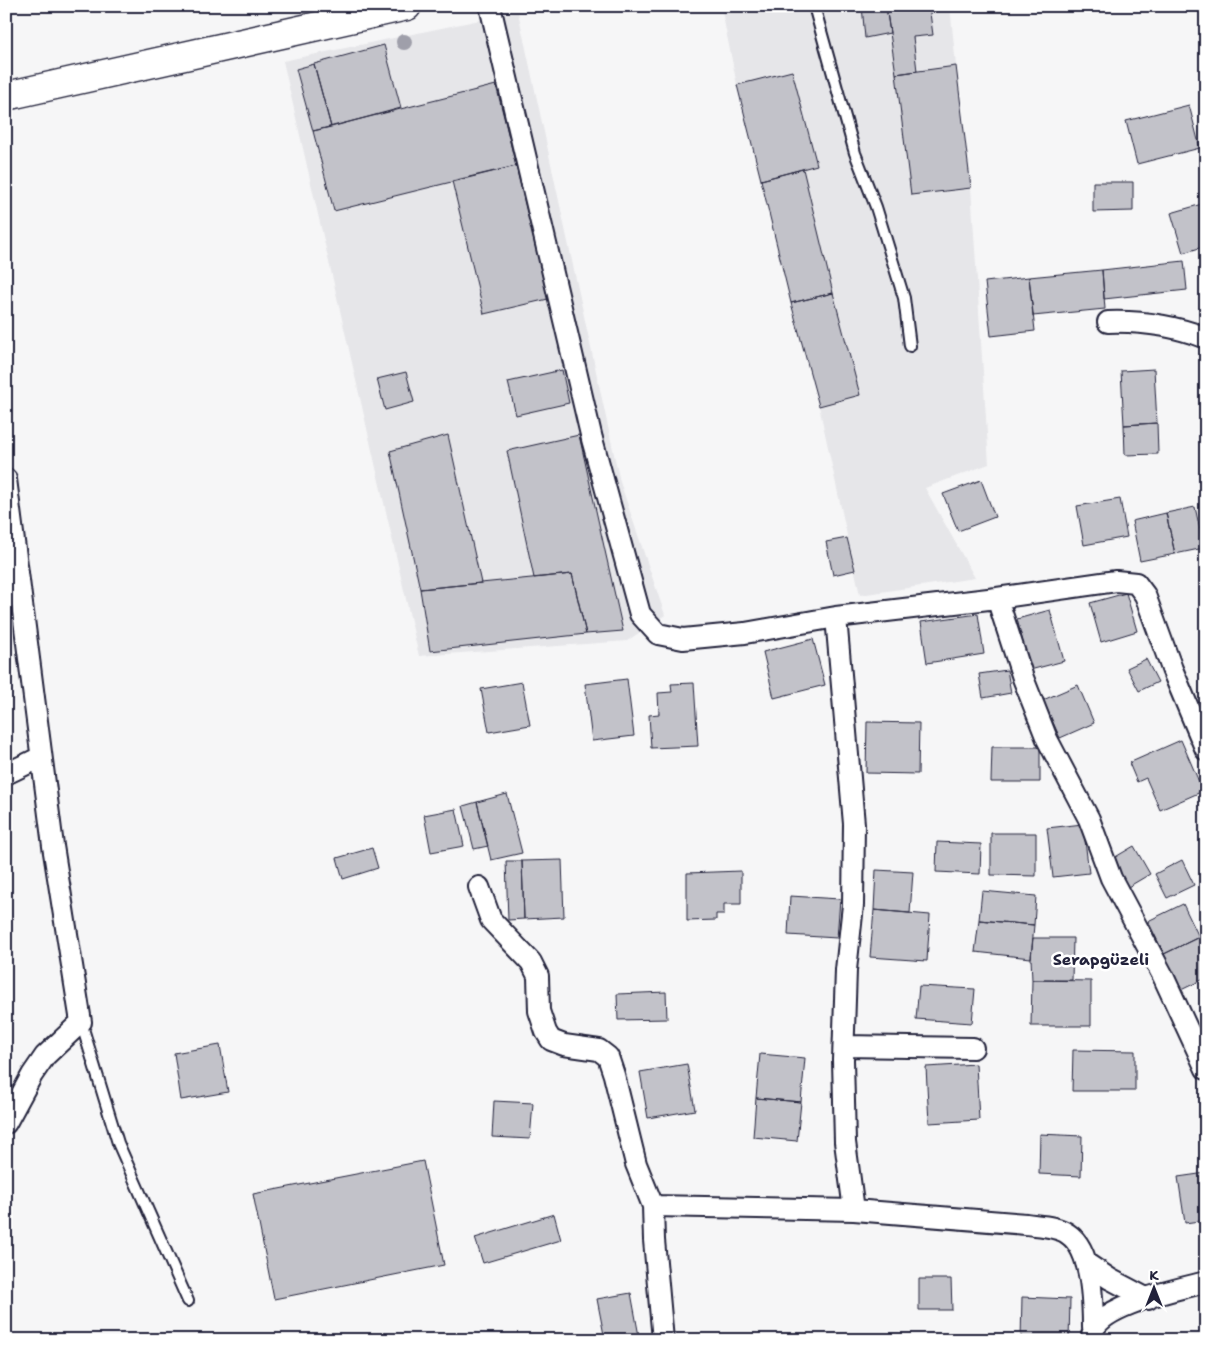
<svg xmlns="http://www.w3.org/2000/svg" width="1212" height="1346" viewBox="0 0 1212 1346" font-family="'Shantell Sans',sans-serif">
<rect width="100%" height="100%" fill="#f6f6f7"/>
<filter id="ink" filterUnits="userSpaceOnUse"><feTurbulence type="fractalNoise" baseFrequency=".02" numOctaves="2"/><feDisplacementMap in="SourceGraphic" scale="10" xChannelSelector="R" yChannelSelector="G"/><feConvolveMatrix kernelMatrix="1 2 1 2 8 2 1 2 1" color-interpolation-filters="sRGB"/></filter>
<g filter="url(#ink)">
<path fill="#e6e6e9" d="M721,6H950L956,66L971,188L989,464L925,488L975,578L860,595L819,406L737,85Z
M518,12L620,482L665,615L627,641L419,656L283,61Z"/>
<path fill="#c2c2c9" stroke="#22223b" d="M862,6H886L890,33L865,38Z
M886,6H929L933,35L913,37L917,71L896,74Z
M384,45L401,108L331,127L314,64Z
M314,64L331,127L313,131L296,69Z
M956,66L971,188L911,195L896,74Z
M792,71L817,165L761,180L737,85Z
M496,85L516,166L334,211L313,131Z
M1189,105L1200,148L1137,164L1126,121Z
M516,166L548,299L484,314L452,181Z
M803,169L833,293L791,303L761,180Z
M1093,182H1133V211L1093,212Z
M1202,204L1206,218V246L1183,253L1171,213Z
M1184,261L1187,290L1104,299L1102,270Z
M1102,270L1105,309L1033,316L1029,277Z
M1029,277L1035,331L991,336L985,282Z
M833,293L860,395L819,406L791,303Z
M1154,369L1157,423L1124,425L1121,371Z
M562,370L569,403L516,415L508,382Z
M406,372L414,402L385,410L377,379Z
M1157,423L1158,454L1125,455L1124,425Z
M448,435L481,583L420,589L390,451Z
M579,435L623,631L586,634L572,574L534,578L507,451Z
M981,480L995,517L958,531L943,494Z
M1120,499L1127,537L1084,545L1077,506Z
M1195,507L1204,548L1175,554L1166,513Z
M1166,513L1175,554L1140,561L1132,521Z
M847,538L855,570L833,575L826,542Z
M572,574L586,634L430,651L420,589Z
M1126,593L1137,631L1101,642L1090,603Z
M1050,610L1064,661L1030,670L1017,619Z
M978,614L984,654L927,663L921,622Z
M813,639L825,685L774,698L763,652Z
M1146,659L1158,682L1139,691L1127,668Z
M1007,670L1011,693L983,698L979,674Z
M627,679L634,736L592,741L585,684Z
M522,682L530,725L489,732L481,689Z
M694,683L698,746L651,748L649,715L659,714L658,693L672,692L671,684Z
M1078,685L1094,723L1060,738L1043,700Z
M867,722L919,723L918,774L866,773Z
M1181,740L1203,791L1160,810L1146,778L1137,782L1129,763Z
M992,747H1040V782H991Z
M507,794L522,853L491,860L477,802Z
M477,802L488,846L474,849L463,806Z
M456,809L464,846L431,852L424,815Z
M1083,824L1089,873L1053,877L1047,828Z
M991,833H1036V876L991,875Z
M937,842L981,844L980,874L936,872Z
M1134,846L1150,874L1128,887L1112,859Z
M372,848L378,868L343,879L337,858Z
M562,860L564,917L524,919L522,861Z
M1182,860L1194,885L1167,898L1155,874Z
M506,861H522L524,919L508,920Z
M876,870L913,872L910,913L874,910Z
M741,871V904H724V914H716V920L687,921V873Z
M982,891L1036,896L1034,925L979,920Z
M790,896L840,899L837,938L788,935Z
M1183,904L1199,937L1164,954L1148,921Z
M874,910L930,915L927,961L870,957Z
M979,920L1034,925L1031,958L975,952Z
M1199,937L1206,952V978L1181,990L1164,954Z
M1033,938H1073L1072,980H1032L1031,958Z
M1032,980L1091,981V1026H1031Z
M919,986L975,989L972,1023L916,1019Z
M666,992L667,1019L618,1020L617,994Z
M220,1045L228,1092L181,1100L174,1053Z
M1073,1050L1135,1051V1091H1072Z
M760,1054L805,1058L801,1102L756,1098Z
M687,1064L695,1110L648,1118L640,1072Z
M976,1064L979,1120L929,1123L926,1067Z
M756,1098L801,1102L797,1141L753,1137Z
M494,1101L533,1103L530,1139L492,1137Z
M1040,1134L1082,1136L1081,1176L1039,1174Z
M423,1161L444,1265L274,1299L253,1194Z
M1206,1173V1220L1185,1223L1178,1177Z
M554,1214L561,1240L483,1263L475,1238Z
M919,1279H951L952,1310H919Z
M631,1293L639,1336L619,1340H605L597,1299Z
M1022,1297L1070,1299L1069,1340L1021,1339Z"/>
<g fill="none" stroke-linecap="round" stroke-linejoin="round">
<g stroke="#22223b" stroke-width="14">
<path id="lane" d="M814,6L855,153L876,207L904,298L910,346
M81,1022L118,1143L188,1301"/>
</g>
<g stroke="#22223b" stroke-width="24">
<path id="street" d="M490,6L592,439L640,614L658,634L683,639L745,633L836,617L997,598L1116,581L1136,583L1145,595L1172,669L1206,750
M1108,322C1140,321 1175,326 1206,338
M6,479L53,846L81,1022L45,1056L32,1075L6,1123
M997,598L1023,678L1047,739L1089,819L1111,878L1163,976L1206,1069
M836,617L854,824L853,905L846,970L843,1060L845,1142L854,1210
M6,774L41,757
M479,887L491,920L531,962L538,976L539,1011L546,1032L551,1040L564,1045L599,1050L608,1057L614,1075L636,1164L653,1206L654,1240L663,1340
M844,1046L973,1048
M653,1206L854,1210L1026,1224C1039,1226 1057,1226 1068,1234C1092,1250 1093,1301 1093,1328
M1086,1263L1110,1279L1148,1299
M1092,1335C1097,1305 1179,1289 1206,1282"/>
</g>
<g stroke="#22223b" stroke-width="31">
<path id="secondary" d="M6,96L407,6"/>
</g>
<use href="#lane" stroke="#fff" stroke-width="10"/>
<use href="#street" stroke="#fff" stroke-width="20"/>
<use href="#secondary" stroke="#fff" stroke-width="28"/>
</g>
<circle fill="#9f9faa" cx="404" cy="42" r="8"/>
</g>
<g text-anchor="middle" dominant-baseline="central" stroke-width="5" stroke-linejoin="round" paint-order="stroke">
<g font-size="16" font-weight="bold" fill="#22223b" stroke="#fff">
<text x="1101" y="959">Serapgüzeli</text>
</g>
</g>
<rect width="1212" height="1346" fill="none" stroke="#fff" stroke-width="25"/>
<rect x="12" y="12" width="1187" height="1321" fill="none" stroke="#22223b" stroke-width="2" filter="url(#ink)"/>
<g transform="translate(1154 1288)" stroke="#ffffff" stroke-width="4" paint-order="stroke">
<path d="M0-4L9 19L0 12L-9 19Z" fill="#22223b"/>
<text y="-8" font-size="14" font-weight="bold" text-anchor="middle" fill="#22223b">K</text>
</g>
</svg>
